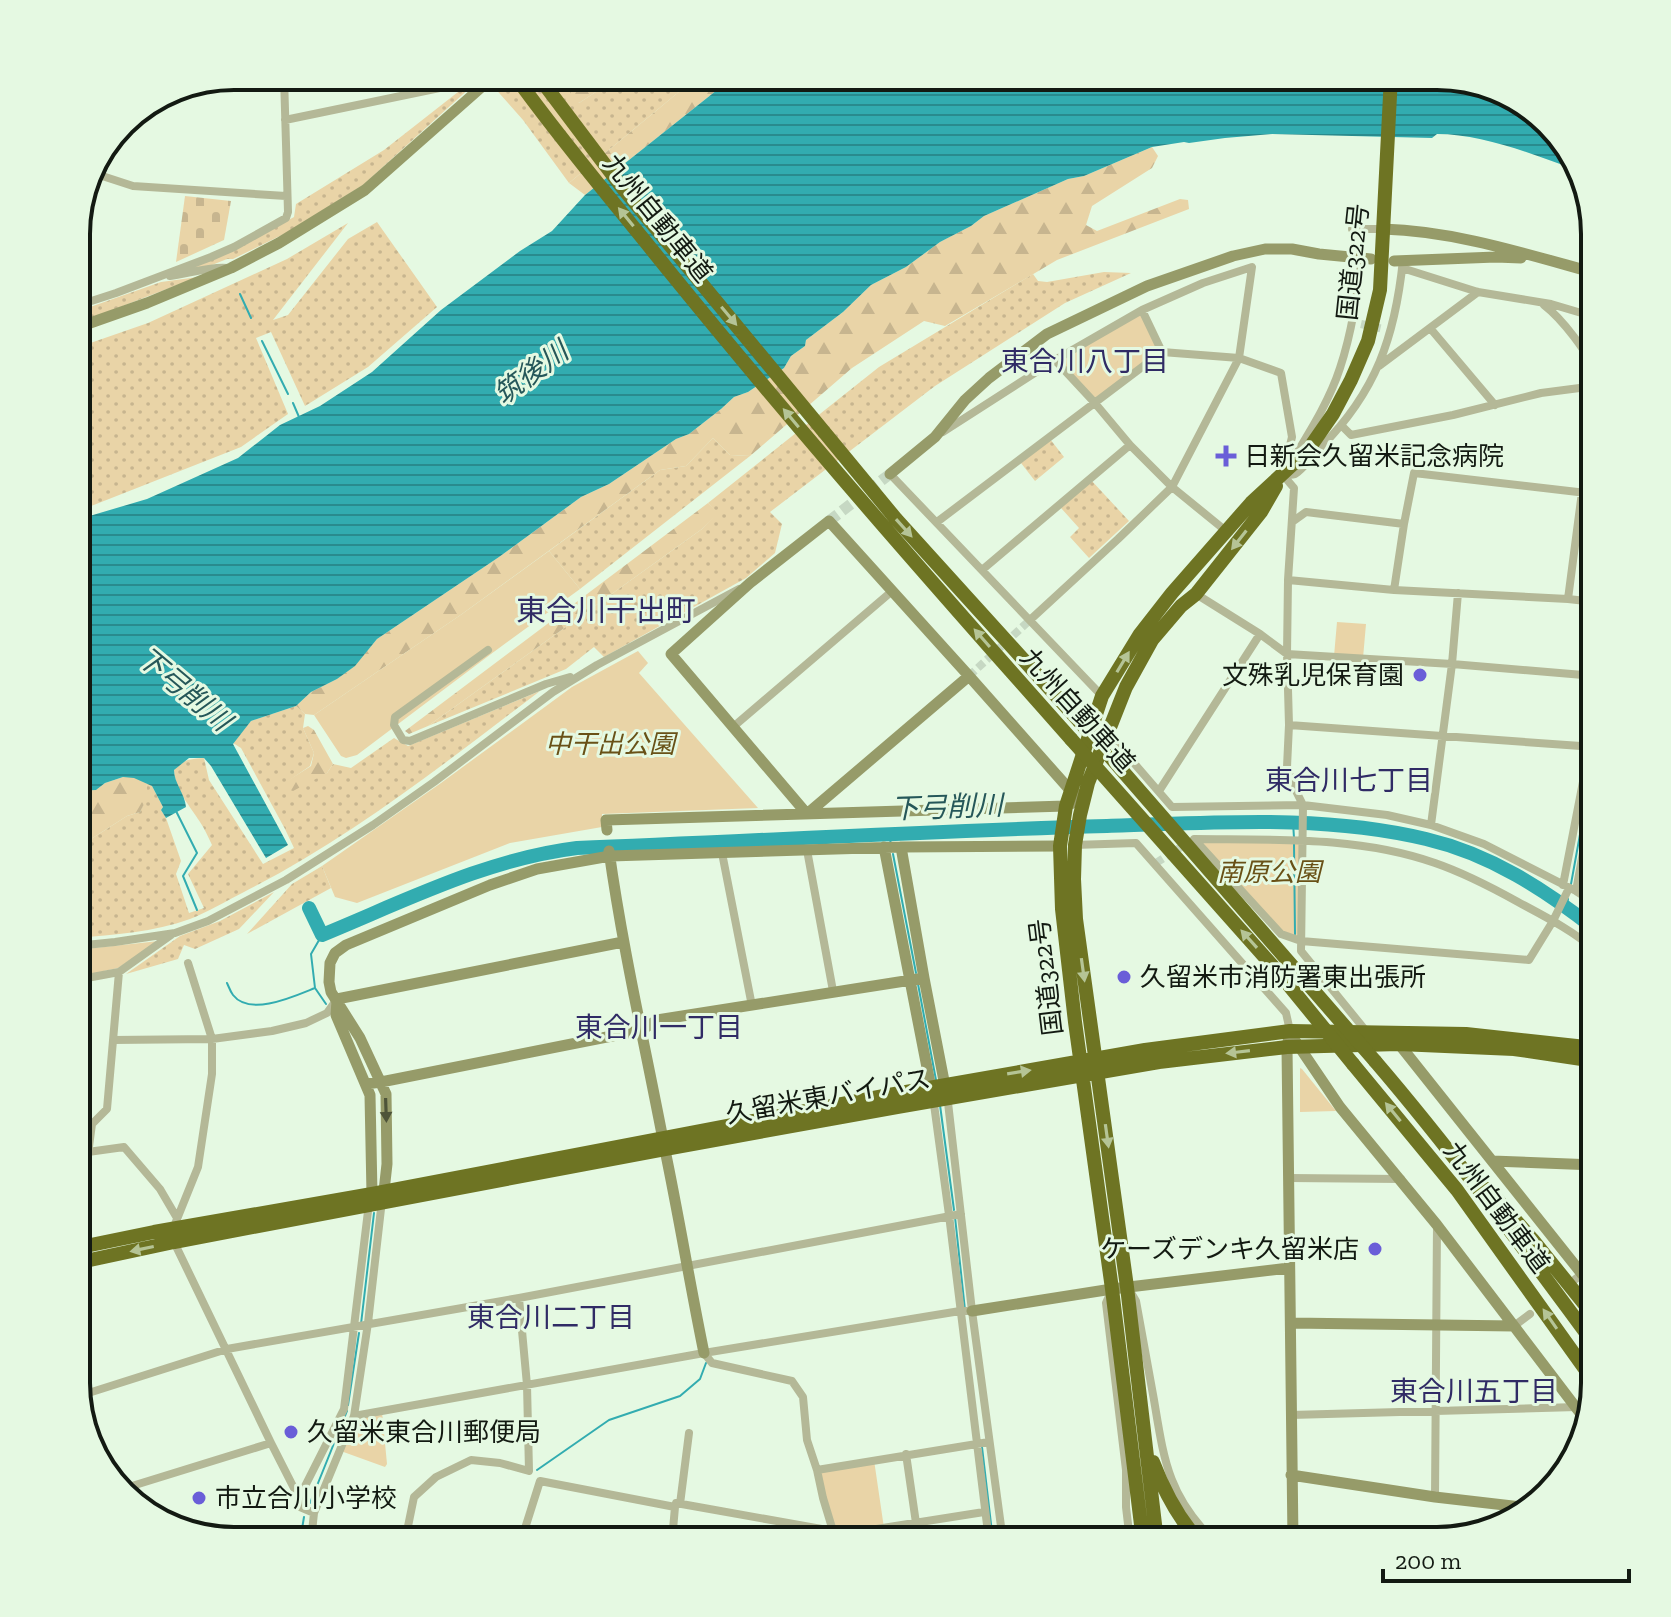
<svg xmlns="http://www.w3.org/2000/svg" width="1671" height="1617" viewBox="0 0 1671 1617" font-family="'Zilla Slab','Noto Sans JP',serif">
<defs>
<pattern id="grass-dots" width="8" height="8" patternUnits="userSpaceOnUse" patternTransform="scale(2)"><rect width="8" height="8" fill="#e9d4a7"/><path d="M2 2h.1M6 6h.1" fill="none" stroke="#c7b58f" stroke-width="1.8" stroke-linecap="round"/></pattern>
<pattern id="forest-firs" width="22" height="20" patternUnits="userSpaceOnUse" patternTransform="scale(2)"><rect width="22" height="20" fill="#e9d4a7"/><path d="M5 1l3.5 6h-7zM16 11l3.5 6h-7z" fill="#c7b58f"/></pattern>
<pattern id="cemetery-stones" width="16" height="16" patternUnits="userSpaceOnUse" patternTransform="scale(2)"><rect width="16" height="16" fill="#e9d4a7"/><path d="M2 7V4a2 2 0 0 1 4 0v3zM10 15v-3a2 2 0 0 1 4 0v3z" fill="#c7b58f"/></pattern>
<pattern id="water-rules" width="6" height="5" patternUnits="userSpaceOnUse" patternTransform="scale(2)"><rect width="6" height="5" fill="#32acb0"/><path d="M0 2.5h6" fill="none" stroke="#298b8e"/></pattern>
</defs>
<rect width="100%" height="100%" fill="#e5f9e2"/>
<path fill="url(#grass-dots)" d="M505,76H589L571,89L579,103L620,76H698L569,183L523,120L492,85Z
M472,86L363,185L286,233L233,259H227L202,269L180,272L233,250L294,217L296,204L384,150L458,92Z
M377,222L437,307L368,367L305,406L271,332L256,338L288,414L241,447L76,512V348L148,323L287,259L348,223L273,320L288,315L348,239Z
M1104,272L1131,273L1065,303L935,386L770,512L782,524L775,553L746,578L604,657L594,647L566,669L428,726L702,529L717,513L708,503L879,367L1033,274L1038,281L1047,282Z
M198,277L102,314L76,322V312L161,282Z
M713,438L730,455L750,456L580,589L549,551L660,470L686,466Z
M1050,439L1064,457L1035,481L1021,463Z
M1091,480L1129,521L1089,558L1070,537L1079,528L1061,508Z
M540,691C445,763 351,838 244,892C226,901 208,912 190,919C154,932 114,935 76,938V842L91,839L127,816L140,812L147,796L146,782L152,786L163,807L161,810L166,818L181,861L176,874L189,913L204,908L188,874L212,845C208,837 205,829 200,822C190,806 175,790 174,770C184,759 190,759 204,758L209,780L263,864L294,848L285,829L241,748L233,743L251,721L296,706L305,714L303,728L314,753L310,766L284,784L327,773L333,764L351,768L394,738L408,746Z
M322,866L331,888L247,934L292,884Z
M274,892L239,929L195,949L184,945L178,959L126,974L180,936L220,921Z"/>
<path fill="url(#forest-firs)" d="M589,76H620L579,103L571,98V89Z
M698,76H737L717,90L585,195L569,183Z
M1152,147L1158,156L1152,168L1092,206L1086,225L1097,231L1180,199L1188,200L1189,209L1057,260L945,326L924,321L852,368L750,456L730,455L713,438L686,466L660,470L462,614L314,715L305,714L296,706L311,692L337,679L354,666L377,639L499,557L581,497L609,484L676,439L689,434L721,409L734,397L748,392L784,368L791,356L805,346L806,340L843,312L871,285L906,267L940,242L971,226L984,216L1068,179L1084,176Z
M708,503L718,513L702,529L428,726L409,734L405,731Z
M308,726L314,730L333,764L327,773L293,791L285,788L284,783L311,766L314,753L303,728Z
M123,777H134L146,782L148,796L140,812L127,816L91,839L76,842V791L96,790L105,783Z"/>
<path fill="url(#cemetery-stones)" d="M185,196L231,201L224,240L176,262Z"/>
<path fill="#e9d4a7" d="M1142,310L1162,352L1094,402L1055,360Z
M549,551L580,589L491,654L357,755L346,758L341,756L314,715L462,614Z
M1337,622L1366,624L1363,658L1334,656Z
M638,651L648,663L639,673L758,808L602,814V827L510,843L357,903L335,897L322,866L441,783L572,687Z
M1194,839L1302,840L1301,941L1281,934Z
M159,941L118,968L76,977V950Z
M1300,1068L1302,1069L1336,1111L1300,1112Z
M382,1412L387,1464L385,1467L338,1450L354,1416Z
M874,1460L884,1528L838,1535L817,1470Z"/>
<path fill="url(#water-rules)" d="M737,76H1447L1507,92L1556,129L1582,172C1538,156 1484,134 1437,134L1432,138L1272,134L1225,138L1189,143L1184,142L1152,147L1084,176L1068,179L984,216L971,226L940,242L906,267L871,285L843,312L806,340L805,346L791,356L784,368L748,392L734,397L721,409L689,434L676,439L609,484L581,497L499,557L377,639L355,666L337,679L311,692L296,706L251,721L233,744L288,845L266,858L211,766L204,758H189L174,770C174,783 185,794 186,807L166,818L161,810L163,807L152,786L134,778L123,777L105,783L96,790L76,791V520L147,499L238,458L280,425L320,406L372,372L441,310L520,251L552,231L585,195L717,90Z"/>
<g fill="none" stroke-linecap="round" stroke-linejoin="round">
<path stroke="#32acb0" stroke-width="2" d="M707,76L717,90
M240,294L251,318
M262,341L288,394
M293,403L299,417
M176,811L197,853L183,876L197,910
M1293,822L1294,838
M889,835L891,844
M1294,844L1295,934
M893,854L916,973
M1571,884L1595,752
M1566,909L1568,899
M322,935L311,954L315,988L326,1004
M227,983C229,987 230,991 233,995C250,1017 295,996 315,988
M918,984L936,1080
M940,1105L954,1210
M955,1217L965,1310
M361,1324L374,1213
M348,1405L359,1333
M982,1447L993,1541
M537,1470L609,1420L680,1396L700,1379L706,1363
M310,1503L347,1411
M300,1541L304,1517"/>
<path stroke="#32acb0" stroke-width="14" d="M309,908L322,935C405,901 487,859 577,848C753,841 930,831 1107,826C1215,823 1321,814 1426,839C1490,854 1544,889 1595,929"/>
<path stroke="#c6d8c3" stroke-width="8" stroke-dasharray="8 4" stroke-linecap="butt" d="M1361,324L1383,329
M969,676L1030,620
M1156,863L1189,842"/>
<path stroke="#c6d8c3" stroke-width="11" stroke-dasharray="11 5.5" stroke-linecap="butt" d="M485,84L496,76
M829,521L890,474"/>
<path stroke="#b4b897" stroke-width="8" d="M285,120L454,85L467,76
M90,172L133,186L286,196
M1352,229H1383
M1402,268L1478,292L1551,304L1595,317
M170,276C186,274 212,266 227,268
M1544,305C1561,318 1590,354 1595,374
M76,306L116,293L211,257L234,247L286,218L288,212L284,76
M1142,310L1162,352
M1430,328L1495,405
M1055,360L1094,402L1130,445L1172,487L1226,531
M1379,366L1478,292
M1342,426L1351,435L1453,415L1541,393L1595,386
M943,432L1055,360L1142,310L1203,283L1252,267L1239,358L1172,487L1118,539L1030,620
M1295,456C1312,428 1330,399 1340,368C1352,332 1357,295 1362,258
M890,474L1102,696
M1283,475L1294,488L1288,580L1287,654L1289,725L1287,767L1294,787L1303,805L1301,951L1366,1031
M1283,475C1287,475 1291,475 1295,474C1302,470 1315,454 1321,447C1376,392 1395,337 1403,260
M937,522L1162,352L1239,358L1281,373L1292,437L1284,470
M1292,522L1306,512L1404,524
M982,570L1130,445
M1288,580L1394,590L1568,599L1595,602
M1394,590L1404,524L1414,473L1595,494
M1196,594L1260,634L1287,654L1452,664L1595,676
M1568,599L1582,492L1587,479L1595,420
M488,650L395,717L394,725L403,740L410,741L546,684L570,677
M1289,725L1595,747
M733,727L891,592
M1107,732L1172,807L1303,805L1387,815L1431,825L1484,844L1576,891L1595,787
M1159,791L1260,634
M1431,825L1452,664L1458,593
M1074,845L1136,843L1286,1013L1290,1031
M807,850L833,991
M722,853L752,1006
M1563,885L1595,720
M1569,888L1553,921L1529,960L1301,941L1281,934L1194,839C1274,840 1358,836 1435,863C1464,873 1491,887 1518,902C1544,916 1572,930 1595,950
M1576,891L1595,903
M76,946L115,942L175,933L208,921L286,880L373,825L434,782L553,692L597,665L739,589
M188,963L212,1039V1074L198,1167L173,1229L174,1242L271,1443L299,1498L300,1507L314,1513
M76,980L119,972L171,935
M113,1040L212,1039L272,1031L306,1023L327,1013L337,999
M947,1094L972,1311L1003,1541
M933,1097L949,1215L989,1541
M88,1152L124,1147L160,1189L177,1218
M76,1153L88,1154
M1289,1178L1401,1179
M86,1246L88,1154L92,1124L107,1109L119,972
M1582,1274L1595,1289
M1573,1281L1582,1274L1595,1275
M1130,1291L1136,1301C1142,1334 1148,1367 1154,1400C1164,1460 1168,1496 1214,1541
M1111,1292L1106,1303L1126,1470V1507L1130,1541
M1514,1326L1530,1314
M79,1396L227,1349L519,1298L961,1214
M1291,1415L1577,1407
M354,1416L704,1353
M906,1454L916,1523
M817,1470L989,1442
M119,1490L271,1443
M1435,1497L1437,1225
M299,1498L344,1409L369,1203
M680,1504L689,1433
M833,1531L823,1498L817,1470L807,1440L803,1397L792,1381L712,1363L704,1353L960,1311H972
M838,1535L984,1512
M311,1541L314,1513L354,1416L368,1323L382,1200
M405,1541L414,1497L436,1477L471,1460L500,1463L529,1471L527,1385L519,1298
M521,1541L540,1481L675,1507L676,1503L833,1531L845,1541
M672,1541L675,1507"/>
<path stroke="#969b69" stroke-width="11" d="M1383,229C1455,231 1526,254 1595,273
M1394,261L1496,257L1521,258
M76,328L147,303L231,268L279,243L365,190L485,84
M890,474L935,437L965,400L989,378L1047,334L1147,286L1233,256L1265,249H1292L1319,254L1371,259
M969,676L807,814L671,654L750,583L829,521L969,676L1070,790L1084,798
M607,830L606,820L1066,806L1073,803
M884,847L931,1088
M901,847L924,978L945,1086
M609,851C623,951 646,1050 665,1150C679,1217 690,1285 704,1353
M337,999L623,942
M337,1000L336,1015L370,1095L372,1194
M1290,1031L1287,1047L1293,1541
M1296,1042L1340,1107L1437,1225L1587,1422
M1399,1044L1582,1274
M366,1084L381,1082L642,1030L657,1020L924,978
M1492,1161L1595,1165
M384,1191L387,1164L386,1094L360,1038L331,992L329,982L330,963L335,953L346,945L490,885L537,869L610,856L901,847L1060,846
M972,1311L1112,1289L1289,1268
M1291,1323L1514,1326
M1291,1475L1435,1497L1530,1508"/>
<path stroke="#6e7423" stroke-width="14" d="M515,76C563,143 617,206 669,271C798,430 934,585 1071,739
M538,76L621,186L896,519L1079,721
M1375,1061C1453,1152 1524,1249 1595,1345
M1353,1064L1457,1190L1595,1383
M1488,1189L1532,1239L1595,1317
M76,1248L154,1232L372,1194L889,1095L1145,1050L1290,1031L1466,1034L1595,1048
M76,1263L174,1242L665,1149L897,1107L1159,1062L1287,1047L1399,1044L1514,1049L1595,1061
M1153,1462C1164,1491 1179,1519 1199,1541
M1143,1541L1112,1289L1075,1022L1062,909L1060,846L1066,806L1102,696L1140,634L1172,593L1251,503L1308,450L1333,414L1351,380L1368,341L1380,290L1391,76
M1157,1541L1127,1287L1076,919L1074,879L1075,845L1080,815L1088,783L1126,687L1152,640L1181,606L1196,594L1261,512L1276,486"/>
<path stroke="#6e7423" stroke-width="14" d="M1079,721L1375,1061
M1071,739L1278,972L1353,1064"/>
</g>
<defs><path id="oneway-solid" d="M-6-.8H1V-3.2L6.5 0L1 3.2V.8H-6Z" transform="scale(2)"/></defs>
<g fill="#b5c496">
<use href="#oneway-solid" transform="translate(626 217) rotate(-129)"/>
<use href="#oneway-solid" transform="translate(729 316) rotate(50)"/>
<use href="#oneway-solid" transform="translate(791 418) rotate(-130)"/>
<use href="#oneway-solid" transform="translate(904 528) rotate(48)"/>
<use href="#oneway-solid" transform="translate(1239 540) rotate(128)"/>
<use href="#oneway-solid" transform="translate(982 638) rotate(-131)"/>
<use href="#oneway-solid" transform="translate(1123 662) rotate(-59)"/>
<use href="#oneway-solid" transform="translate(1249 939) rotate(-132)"/>
<use href="#oneway-solid" transform="translate(1083 970) rotate(82)"/>
<use href="#oneway-solid" transform="translate(1238 1052) rotate(173)"/>
<use href="#oneway-solid" transform="translate(1019 1072) rotate(-9)"/>
<use href="#oneway-solid" transform="translate(1393 1112) rotate(-129)"/>
<use href="#oneway-solid" transform="translate(1107 1136) rotate(82)"/>
<use href="#oneway-solid" transform="translate(142 1249) rotate(168)"/>
<use href="#oneway-solid" transform="translate(1550 1319) rotate(-125)"/>
</g>
<use fill="#4e5439" href="#oneway-solid" transform="translate(386 1110) rotate(88)"/>
<g fill="#6a5ed8" stroke="#e5f9e2" stroke-width="3">
<path d="M1222 444h8v8h8v8h-8v8h-8v-8h-8v-8h8z"/>
<circle cx="1420" cy="675" r="8"/>
<circle cx="1124" cy="977" r="8"/>
<circle cx="1375" cy="1249" r="8"/>
<circle cx="291" cy="1432" r="8"/>
<circle cx="199" cy="1498" r="8"/>
</g>
<g text-anchor="middle" dominant-baseline="central" stroke-width="6" stroke-linejoin="round" paint-order="stroke">
<g font-size="26" fill="#131a12" stroke="#e5f9e2">
<text transform="translate(658 218) rotate(51)">九州自動車道</text>
<text transform="translate(1353 262) rotate(-84)">国道322号</text>
<text transform="translate(1078 710) rotate(48)">九州自動車道</text>
<text transform="translate(1046 977) rotate(-97)">国道322号</text>
<text transform="translate(828 1096) rotate(-10)">久留米東バイパス</text>
<text transform="translate(1497 1207) rotate(53)">九州自動車道</text>
</g>
<g font-size="26" fill="#131a12" stroke="#e5f9e2" text-anchor="start">
<text x="1244" y="456">日新会久留米記念病院</text>
<text x="1404" y="675" text-anchor="end">文殊乳児保育園</text>
<text x="1140" y="977">久留米市消防署東出張所</text>
<text x="1359" y="1249" text-anchor="end">ケーズデンキ久留米店</text>
<text x="307" y="1432">久留米東合川郵便局</text>
<text x="215" y="1498">市立合川小学校</text>
</g>
<g font-size="26" font-style="italic" fill="#695117" stroke="#e5f9e2">
<text x="610" y="744">中干出公園</text>
<text x="1269" y="872">南原公園</text>
</g>
<g font-size="28" fill="#302b65" stroke="#e5f9e2">
<text x="1085" y="361">東合川八丁目</text>
<text x="1349" y="780">東合川七丁目</text>
<text x="659" y="1027">東合川一丁目</text>
<text x="551" y="1317">東合川二丁目</text>
<text x="1474" y="1391">東合川五丁目</text>
</g>
<g font-size="28" font-style="italic" fill="#255759" stroke="#e5f9e2">
<text transform="translate(531 373) rotate(-37)">筑後川</text>
<text transform="translate(184 689) rotate(40)">下弓削川</text>
<text transform="translate(947 807) rotate(-2)">下弓削川</text>
</g>
<g font-size="30" fill="#302b65" stroke="#e5f9e2">
<text x="606" y="611">東合川干出町</text>
</g>
</g>
<path d="M0 0H1671V1617H0ZM234 90H1437A144 144 0 0 1 1581 234V1383A144 144 0 0 1 1437 1527H234A144 144 0 0 1 90 1383V234A144 144 0 0 1 234 90Z" fill="#e5f9e2" fill-rule="evenodd"/>
<path fill="none" stroke="#131a12" stroke-width="4" d="M234 90H1437A144 144 0 0 1 1581 234V1383A144 144 0 0 1 1437 1527H234A144 144 0 0 1 90 1383V234A144 144 0 0 1 234 90Z"/>
<path d="M1383 1569v12h246v-12" fill="none" stroke="#131a12" stroke-width="4"/>
<text x="1395" y="1569" font-size="24" fill="#131a12" stroke="#e5f9e2" stroke-width="6" paint-order="stroke">200 m</text>
</svg>
